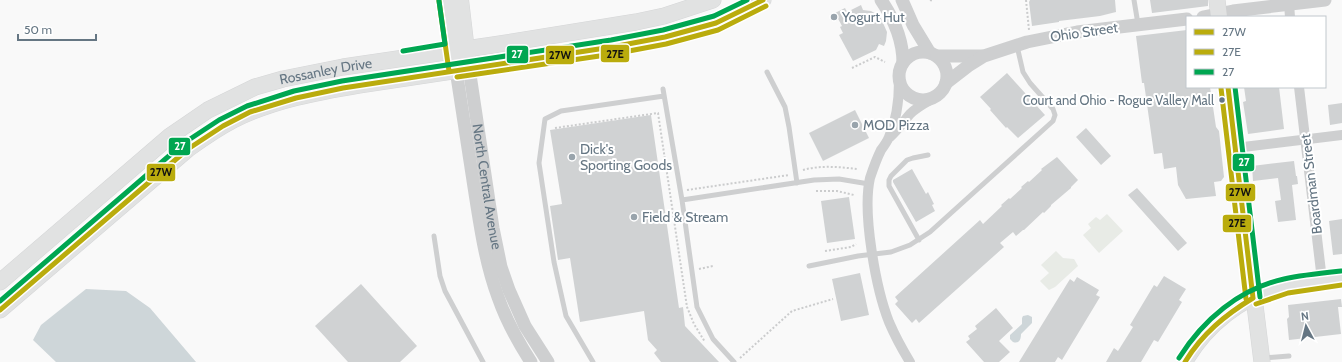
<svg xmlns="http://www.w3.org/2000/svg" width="1342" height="362" viewBox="0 0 1342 362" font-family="Cabin,sans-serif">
<rect width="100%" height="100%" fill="#f9f9f9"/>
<path fill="#e8ebe6" d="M1107,214L1123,231L1099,253L1083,235L1091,228L1088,224L1096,217L1100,220Z
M1056,251L1063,258L1074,259L1078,266L1055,287L1049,290L1040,281L1049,273L1041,265Z"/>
<path fill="#ced6d9" d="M86,289L126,291L150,308L196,362H56L33,340L41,325Z
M1028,315L1032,317V323L1021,334C1021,340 1019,344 1013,342L1010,339V335L1022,324V318L1023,316Z"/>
<path fill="#d0d2d3" d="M1030,0H1115L1116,12L1100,16L1059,21V22L1032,26L1029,2Z
M1150,0H1208V6L1152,13Z
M861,5L863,10L871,11L880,16L887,32L886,41L884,46L879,44L876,50L853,61L839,35L843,33L840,27L842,26L835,13L845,8L847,12Z
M1187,30V87H1210L1216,127L1219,131L1224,177L1221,181L1214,182L1216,196L1186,199L1178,185L1176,167L1164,169L1162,153L1154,154L1144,83H1142L1136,36Z
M1007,73L1045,115L1018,138L1007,127L1006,128L990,110L991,109L980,97Z
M1244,87H1279L1284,129L1248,134L1243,102L1246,101Z
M1342,103V123L1330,125L1328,105Z
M855,110L869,138L823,161L809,133Z
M651,115L679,308L683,307L685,326L719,362H661L654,353L657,350L648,340L644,311L580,322L570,258L558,260L550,206L562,204L550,130Z
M1086,128L1111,156L1101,165L1076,137Z
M1057,157L1078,180L1071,187V188L1051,205V206L1044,213L1043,212L1024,230H1023L1016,236L1013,232L1000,243L1004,247L919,323L916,319L912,323L895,304L898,301L895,297L980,220L983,224L1002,206L1001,205L1009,198L1010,199L1022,188L1021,187L1028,181L1029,182L1042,170L1041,169Z
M1294,161L1296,176H1297L1298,184L1292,185L1296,220L1278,222L1275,201L1281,200L1278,178L1253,181L1252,166Z
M912,169L926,194L928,192L934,204L932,205L935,211L916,222L893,182V180Z
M1137,188L1187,243L1178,251L1128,195Z
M849,197L855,239L827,243L821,201Z
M1342,219V254L1333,255L1329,221Z
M860,273L869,315L841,321L832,279Z
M1164,276L1186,289L1179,300L1182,302L1158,342L1154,340L1141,362H1106L1114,348L1118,351L1133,327L1130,325L1154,285L1157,287Z
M1077,277L1099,290L1096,295L1100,297L1062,360L1058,357L1055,362H1019L1070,279L1074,282Z
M361,284L417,346L400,362H348L315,326Z
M1341,299L1342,307H1338L1341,334L1289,340L1287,319L1289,317L1288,305Z
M996,308L1013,328L999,341L1010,352L999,362H984L966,342L970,339L968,336L977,329L975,326Z"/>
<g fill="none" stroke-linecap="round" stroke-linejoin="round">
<g stroke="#d5d6d7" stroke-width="16">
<path id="secondary" d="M446,0L456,70
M461,0L469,68
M1185,362C1206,325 1243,296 1284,286C1303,282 1323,280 1342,278"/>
</g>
<g stroke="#d5d6d7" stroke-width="17">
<g id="primary">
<path d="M1217,0L1219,17"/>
<path d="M1228,87L1262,362"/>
<path id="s2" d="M0,282L170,136L208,110L255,87L283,79L343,67L493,45L636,22L664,16L713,0"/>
<path d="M0,310L188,149C203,138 218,128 235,119C274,100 317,92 359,85L612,47L665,37L716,23L763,0"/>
</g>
</g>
<path stroke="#cbcccd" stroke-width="2" stroke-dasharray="2 2" stroke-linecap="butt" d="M930,0L933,1
M1026,0L1029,30
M852,68L875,57L885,62
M555,128L658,113L687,307L694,324L705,342
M803,170C820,165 840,167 857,169
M687,190L789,175
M816,191H837L854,195
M825,251L851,247L856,244
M699,269L713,266
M740,358L792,311L833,299"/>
<path stroke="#cecfd0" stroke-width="5" d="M1134,0L1138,24
M767,72L785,107L789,127L797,183
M663,89L682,200
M434,236L440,276L445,291L483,362
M919,240L889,186V180L891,176L907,160L913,158L928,155
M809,266L858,256L891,252L910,245L930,232L1053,121L1055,115L1053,109L1030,83L1023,72L1017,46
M1264,358L1289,356
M593,362L566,316L554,262L539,163L545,119L561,111L664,96
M734,362L713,339L697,307L682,200L814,180L839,179L869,184"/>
<path stroke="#cecfd0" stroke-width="10" d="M1289,4L1290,17
M899,81C899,101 897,119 889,137C887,142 884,146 881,150C877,158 873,169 870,178C862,213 876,289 889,322C895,336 902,349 910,362
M1299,87L1322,280
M890,137C898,130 903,122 910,114C917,107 925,103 934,98
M1235,148L1342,135"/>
<g stroke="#cecfd0" stroke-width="13">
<path d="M881,0C894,19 903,39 903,63"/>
<path d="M902,0L913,25L930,53"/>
<path d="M1203,17L1233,11L1325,0"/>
<circle cx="923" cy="76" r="24"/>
<path d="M937,56H982"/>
<path id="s1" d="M469,68L493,228L501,267L509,290L525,326L548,362"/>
<path d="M456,70C462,109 468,148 474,187C480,225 485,262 498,297C506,320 518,342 531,362"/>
<path d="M946,83L968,66L984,56L1027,42L1077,32L1187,19"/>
</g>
<use href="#secondary" stroke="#e1e2e2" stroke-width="15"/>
<use href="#primary" stroke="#e1e2e2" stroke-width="16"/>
<g stroke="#fff" stroke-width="8">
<path id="bus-1" d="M1228,87L1253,298
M0,310L188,149L223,126L250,112L296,98L343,88L612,47L665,37L716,23L763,0
M1185,362C1202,334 1225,315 1253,298"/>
</g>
<g stroke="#fff" stroke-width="8">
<path id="bus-2" d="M439,1L449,71
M457,77L613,54L666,44L718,30L766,6
M1221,88L1246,299
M1256,304L1288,293L1342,285"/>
</g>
<g stroke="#fff" stroke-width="8">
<path id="bus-3" d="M403,51L445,44L439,1
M1235,87L1260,297
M0,301L184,143L219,120L247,106L294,91L342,81L611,40L663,30L714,16L747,0
M1179,358C1203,320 1239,289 1284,279C1302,275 1322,273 1341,271"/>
</g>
<use href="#bus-1" stroke="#baac0d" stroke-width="5"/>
<use href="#bus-2" stroke="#baac0d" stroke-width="5"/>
<use href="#bus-3" stroke="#00a651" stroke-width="5"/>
</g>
<g fill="#99a4ac" stroke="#fff" stroke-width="1.5">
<circle cx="834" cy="17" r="4"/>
<circle cx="855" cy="125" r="4"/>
<circle cx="572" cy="157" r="4"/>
<circle cx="634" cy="217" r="4"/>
</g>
<circle fill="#657683" stroke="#fff" stroke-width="1.5" cx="1222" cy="100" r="3.5"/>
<g text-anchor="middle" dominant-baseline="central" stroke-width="4" stroke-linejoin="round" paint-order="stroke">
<g font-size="13" fill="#657683" stroke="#fff" text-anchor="end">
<text x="1214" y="100">Court and Ohio - Rogue Valley Mall</text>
</g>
<g font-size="14" fill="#657683" stroke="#fff" text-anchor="start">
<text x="842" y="17">Yogurt Hut</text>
<text x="863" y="125">MOD Pizza</text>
<text x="580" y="149">Dick's<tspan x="580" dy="16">Sporting Goods</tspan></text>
<text x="642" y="217">Field &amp; Stream</text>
</g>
<g font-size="14" fill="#657683" stroke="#fff">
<text transform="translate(1084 32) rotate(-8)">Ohio Street</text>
<text stroke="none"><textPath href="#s2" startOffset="395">Rossanley Drive</textPath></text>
<text transform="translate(1311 184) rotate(-97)">Boardman Street</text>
<text stroke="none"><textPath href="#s1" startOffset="120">North Central Avenue</textPath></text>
</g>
</g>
<g stroke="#fff" stroke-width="1.5">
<rect x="600" y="44" width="30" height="19" rx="4" fill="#baac0d"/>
<rect x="506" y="45" width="23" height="19" rx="4" fill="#00a651"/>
<rect x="545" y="45" width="30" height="20" rx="4" fill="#baac0d"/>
<rect x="168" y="137" width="23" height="19" rx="4" fill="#00a651"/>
<rect x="1232" y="153" width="23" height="19" rx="4" fill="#00a651"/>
<rect x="146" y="163" width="30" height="19" rx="4" fill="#baac0d"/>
<rect x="1225" y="183" width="31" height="19" rx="4" fill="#baac0d"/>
<rect x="1222" y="214" width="30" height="19" rx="4" fill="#baac0d"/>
</g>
<g font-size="11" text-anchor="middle" font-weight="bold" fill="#fff">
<text x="517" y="58">27</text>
<text x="180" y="150">27</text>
<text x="1244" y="166">27</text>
</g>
<g font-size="11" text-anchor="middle" font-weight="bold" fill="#111">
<text x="615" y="58">27E</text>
<text x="560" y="59">27W</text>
<text x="161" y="176">27W</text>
<text x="1240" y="196">27W</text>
<text x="1237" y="227">27E</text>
</g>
<rect x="1186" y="16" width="140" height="72" fill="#ffffff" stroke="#c1c8cd"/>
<rect x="1194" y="29" width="20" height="6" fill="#baac0d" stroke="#c1c8cd"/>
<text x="1222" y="36" font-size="12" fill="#657683">27W</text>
<rect x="1194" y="49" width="20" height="6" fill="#baac0d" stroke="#c1c8cd"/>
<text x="1222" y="56" font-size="12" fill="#657683">27E</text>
<rect x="1194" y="69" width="20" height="6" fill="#00a651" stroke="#c1c8cd"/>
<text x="1222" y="76" font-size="12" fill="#657683">27</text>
<g transform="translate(1306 326) rotate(353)" stroke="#ffffff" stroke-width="3" paint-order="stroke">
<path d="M0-3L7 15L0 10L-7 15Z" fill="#657683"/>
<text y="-6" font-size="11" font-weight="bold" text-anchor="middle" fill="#657683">N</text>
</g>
<path d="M18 34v6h78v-6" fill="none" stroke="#657683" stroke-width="2"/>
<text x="24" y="34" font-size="12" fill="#657683" stroke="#ffffff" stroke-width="3" paint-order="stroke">50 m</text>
</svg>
